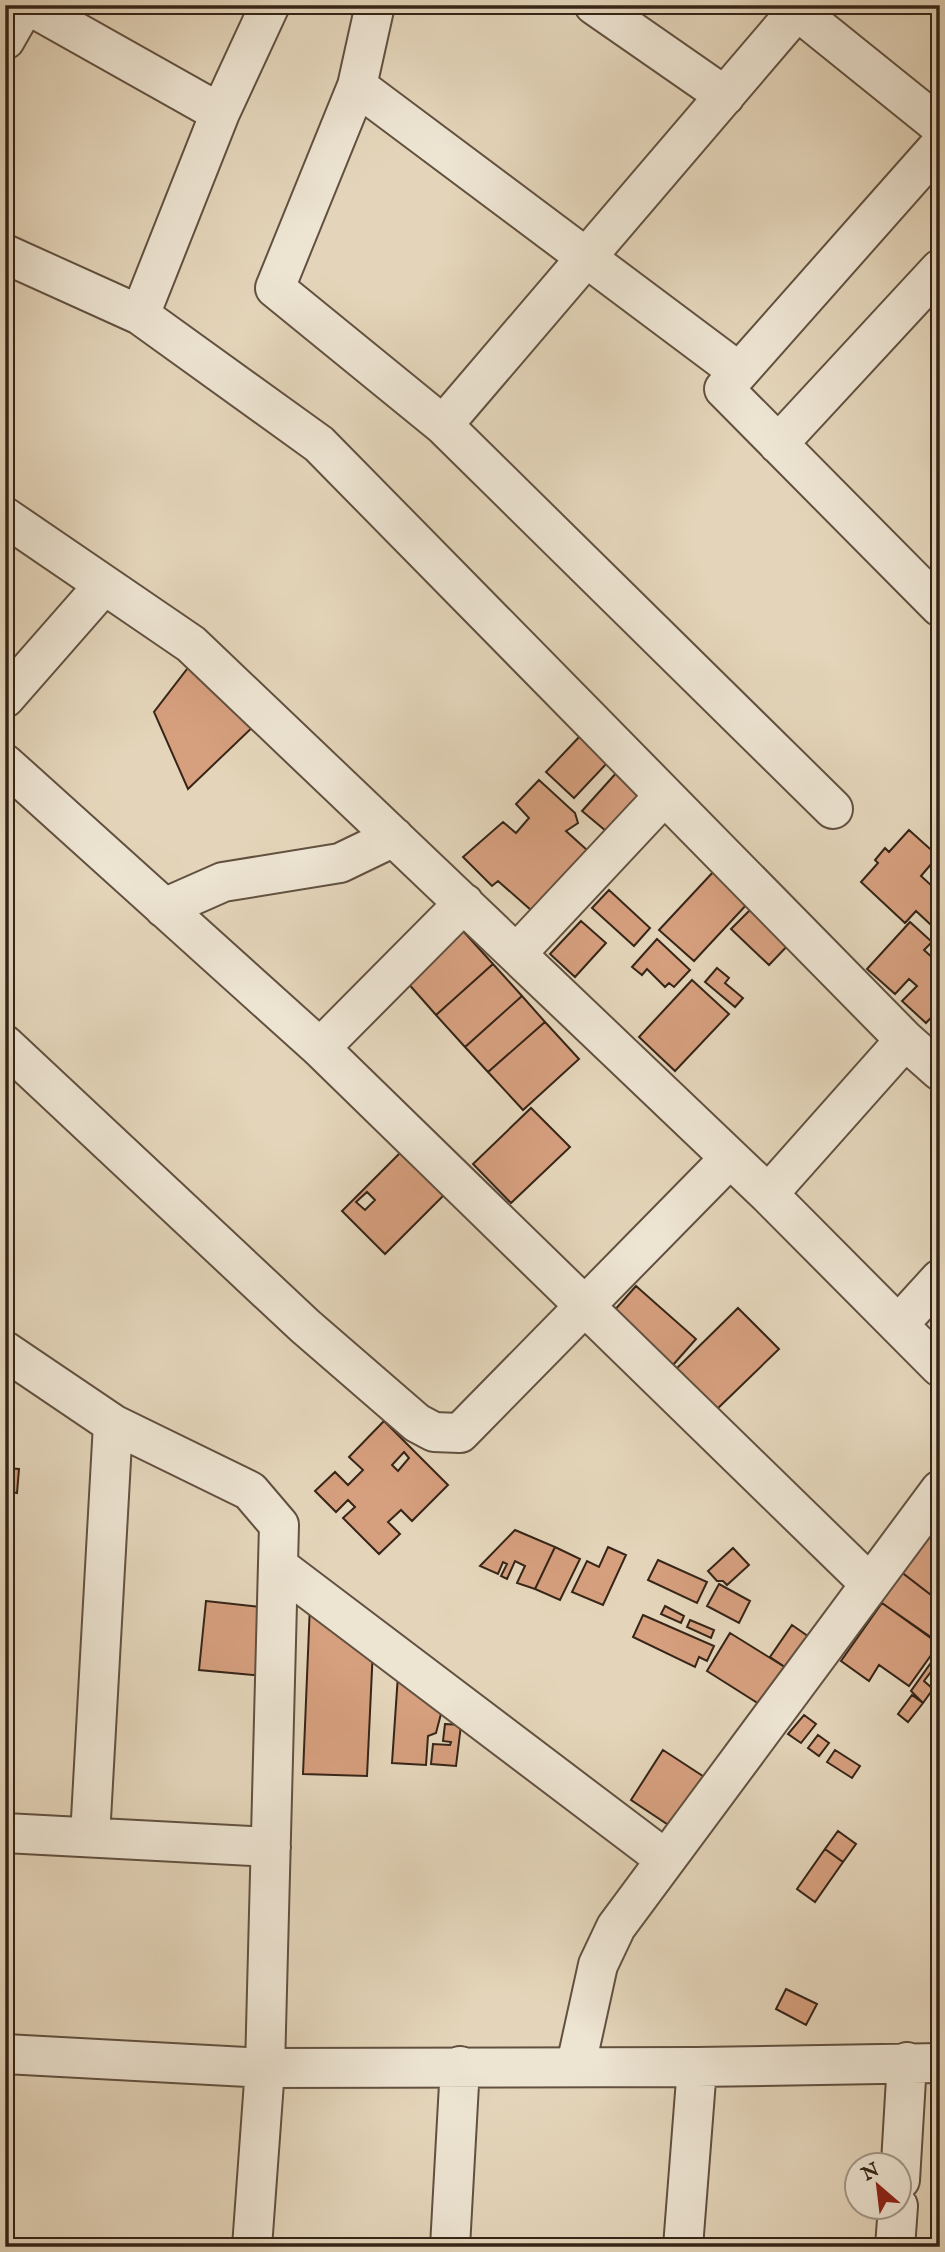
<svg xmlns="http://www.w3.org/2000/svg" width="945" height="2252" viewBox="0 0 945 2252" font-family="'IM FELL English',serif">
<rect width="100%" height="100%" fill="#e4d5ba"/>
<filter id="stains"><feTurbulence type="fractalNoise" baseFrequency=".00286" numOctaves="4"/><feColorMatrix values="0 0 0 0 .2 0 0 0 0 .09 0 0 0 0 .02 0 0 0 .5 -.17"/></filter>
<radialGradient id="worn" r=".72"><stop offset=".6" stop-color="#630" stop-opacity="0"/><stop offset="1" stop-color="#630" stop-opacity=".3"/></radialGradient>
<path fill="#d69f7e" stroke="#362518" stroke-width="2" fill-rule="evenodd" d="M194,660L260,720L188,789L154,712Z
M581,735L609,761L574,798L546,772Z
M618,771L648,796L612,836L582,811Z
M539,780L575,813L578,823L566,831L587,850L531,910L498,881L492,886L463,857L503,822L516,833L529,818L516,804Z
M909,830L938,856L921,876L934,888L940,883V914L930,924L916,911L905,923L861,882L878,863L875,860L885,848L889,852Z
M715,870L749,902L694,961L659,930Z
M609,890L650,928L634,946L592,908Z
M756,904L793,940L769,965L731,929Z
M581,921L606,943L575,977L550,954Z
M910,922L932,942L924,950L935,960L940,955V1008L926,1023L902,1001L917,986L909,979L895,994L867,969Z
M463,931L493,964L436,1015L406,981Z
M657,939L690,970L674,987L669,983L665,987L647,969L642,975L632,967Z
M493,964L522,996L465,1047L436,1015Z
M717,968L729,978L725,983L743,998L735,1007L705,982Z
M692,980L729,1014L675,1071L639,1037Z
M522,996L545,1022L488,1072L465,1047Z
M545,1022L579,1059L523,1110L488,1072Z
M531,1108L570,1147L511,1203L473,1164Z
M406,1147L449,1190L385,1254L342,1211ZM367,1192L375,1200L365,1210L356,1202Z
M636,1286L696,1339L673,1365L613,1312Z
M738,1308L779,1349L715,1411L675,1370Z
M384,1421L448,1485L412,1521L401,1510L388,1522L400,1534L379,1554L343,1518L355,1507L348,1500L336,1512L315,1491L335,1472L348,1485L363,1470L349,1457ZM404,1452L409,1458L398,1471L392,1465Z
M5,1468L19,1469L17,1493L5,1491Z
M515,1530L555,1547L535,1589L517,1583L525,1566L515,1561L507,1579L501,1576L507,1564L503,1562L498,1574L480,1566Z
M931,1531L940,1538V1602L900,1571Z
M555,1547L580,1559L560,1600L535,1589Z
M608,1547L626,1555L603,1605L572,1592L587,1561L599,1567Z
M733,1548L749,1565L727,1585L723,1581H717L708,1571Z
M658,1560L707,1582L697,1603L648,1580Z
M900,1571L940,1602L938,1642L882,1603L879,1597Z
M719,1584L750,1601L739,1623L707,1606Z
M206,1601L270,1608L263,1676L199,1670Z
M882,1603L939,1644L909,1686L879,1665L869,1681L841,1661Z
M310,1604L373,1648L367,1776L303,1774Z
M665,1606L684,1616L681,1623L661,1614Z
M643,1615L714,1646L707,1661L699,1657L695,1667L633,1637Z
M690,1620L714,1630L711,1638L687,1627Z
M792,1625L812,1639L791,1671L770,1657Z
M730,1633L791,1671L767,1709L707,1671Z
M935,1657L939,1661L924,1681L933,1689L923,1703L911,1691Z
M398,1675L442,1710L436,1733L428,1736L426,1765L392,1763Z
M912,1695L923,1703L908,1722L898,1714Z
M804,1715L816,1724L801,1743L788,1734Z
M445,1724L461,1725L456,1766L431,1764L433,1744L450,1745L451,1742L443,1741Z
M818,1735L829,1743L819,1756L808,1748Z
M663,1750L709,1780L676,1830L631,1800Z
M835,1750L860,1766L852,1778L827,1762Z
M838,1831L856,1844L843,1862L825,1849Z
M825,1849L843,1862L815,1902L797,1889Z
M786,1989L817,2004L806,2025L776,2009Z"/>
<g fill="none" stroke-linecap="round" stroke-linejoin="round">
<g stroke="#625140" stroke-width="42">
<path id="minor" d="M28,5L220,113
M375,5L357,86L275,288L443,425L833,809
M594,5L725,96
M790,5L940,126
M5,40L25,5
M357,86L739,372
M940,145L724,389L940,607
M5,254L140,315L319,444L905,1040L940,1071
M140,315L220,113L270,5
M443,425L802,5
M778,444L940,269
M5,517L191,644L768,1194L940,1367
M5,698L104,585
M5,764L320,1048L870,1584
M164,908L223,882L340,863L394,837
M517,953L664,796
M5,1045L305,1326L417,1423L434,1432L460,1433L729,1159
M320,1048L464,903
M768,1194L905,1040
M899,1324L940,1279
M5,1351L113,1424L250,1491L279,1525L265,2068L252,2247
M278,1566L665,1859
M5,1833L271,1847
M90,1837L113,1424
M5,2054L265,2068L697,2067L940,2063
M576,2065L598,1965L616,1927L940,1490
M900,2180L907,2062
M450,2247L460,2066
M683,2247L697,2067
M895,2247L898,2206"/>
</g>
<use href="#minor" stroke="#ede4d2" stroke-width="38"/>
</g>
<rect width="945" height="2252" fill="none" stroke="#e4d5ba" stroke-width="28"/>
<rect x="7" y="7" width="931" height="2238" fill="none" stroke="#362518" stroke-width="3.5"/>
<rect x="14" y="14" width="917" height="2224" fill="none" stroke="#362518" stroke-width="2"/>
<g transform="translate(878 2186) rotate(332)"><circle r="33" fill="#ede4d2" stroke="#a49888" stroke-width="2"/>
<path d="M0-5L12 26L0 18L-12 26Z" fill="#8f2418"/>
<text y="-10" font-size="19" font-weight="bold" text-anchor="middle" fill="#362518">N</text>
</g>
<rect width="100%" height="100%" filter="url(#stains)"/>
<rect width="100%" height="100%" fill="url(#worn)"/>
</svg>
